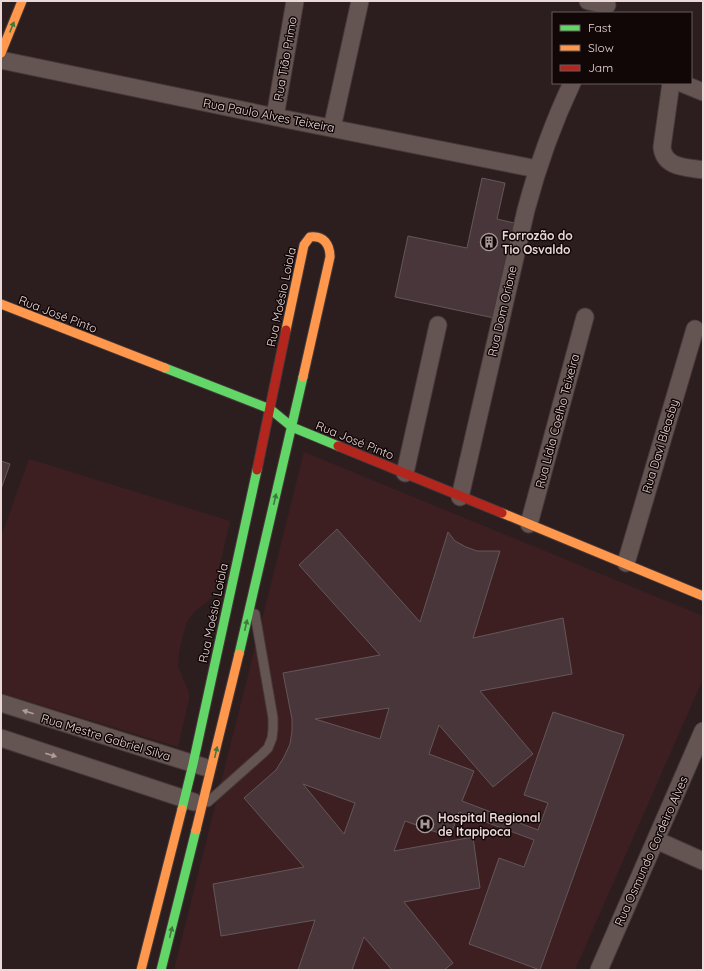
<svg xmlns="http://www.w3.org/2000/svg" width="704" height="971" viewBox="0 0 704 971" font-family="Quicksand,sans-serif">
<rect width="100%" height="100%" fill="#2c1e1f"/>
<path fill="#3d1f21" d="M304,452L703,616V679L575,970H174Z
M29,459L230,521L213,595L208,601L195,611L191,616L187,622L183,635L179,653L178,666L189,692V699L178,747L1,693V537Z"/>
<path fill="#48363b" stroke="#645759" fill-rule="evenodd" d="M482,178L505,183L497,219L514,223L494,318L395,297L408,236L467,248Z
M1,461L10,464L1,489Z
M337,529L420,622L448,532L455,541L466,547L477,551H500L473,638L563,618L572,674L480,691L533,754L493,787L439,725L429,754L474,771L462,801L538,830L548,803L524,795L553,712L624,735L540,970L469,944L499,858L524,867L534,840L459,812L450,837L405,821L394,851L473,837L480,888L404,902L453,963L444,970H392L364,937L352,970H298L315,920L221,936L213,884L304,867L244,798L276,770L284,757L290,744L292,731V719L283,673L380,655L299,565ZM389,708L380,739L315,719ZM303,784L355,803L344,834Z"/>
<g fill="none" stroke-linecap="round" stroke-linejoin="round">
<g stroke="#46393a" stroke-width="11">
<path id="lane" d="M208,802L262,754L268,748L272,738L273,729V718L255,614"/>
</g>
<g stroke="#46393a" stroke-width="19">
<path id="street" d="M588,1L607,5
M1,60L275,117L537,169
M671,83L662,147C664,168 686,167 703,170
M681,83L703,92
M275,117L295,1
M332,128L360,1
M405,473L438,325
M460,497L526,210C538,165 552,125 572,83
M529,524L585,317
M626,563L695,329
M1,703L204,767
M1,738L194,802
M656,840L703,861
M599,970L703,731"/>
</g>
<g stroke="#46393a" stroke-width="11">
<path id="fast" d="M165,368L270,409L292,427L338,446
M239,654L303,377
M182,809L193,764L257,470
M161,970L196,830"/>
</g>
<g stroke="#46393a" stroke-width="11">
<path id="slow" d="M1,53L22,1
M1,304L165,368
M286,330L304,245L310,237C324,235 330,245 330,257L303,377
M502,513L703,596
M196,830L239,654
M141,970L182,809"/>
</g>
<g stroke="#46393a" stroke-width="11">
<path id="jam" d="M338,446L502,513
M257,470L286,330"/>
</g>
<use href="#lane" stroke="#655552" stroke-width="9"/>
<use href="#street" stroke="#655552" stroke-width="17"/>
<use href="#fast" stroke="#63d668" stroke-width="9"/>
<use href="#slow" stroke="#ff974d" stroke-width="9"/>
<use href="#jam" stroke="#b3261e" stroke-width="9"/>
</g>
<defs><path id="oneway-solid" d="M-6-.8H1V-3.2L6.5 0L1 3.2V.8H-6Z"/></defs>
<g fill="#3f793c">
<use href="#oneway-solid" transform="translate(12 27) rotate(-68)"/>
<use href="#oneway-solid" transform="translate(275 499) rotate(-77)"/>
<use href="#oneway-solid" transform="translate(246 625) rotate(-77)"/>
<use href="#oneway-solid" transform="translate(216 752) rotate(-77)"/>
<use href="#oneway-solid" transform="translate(171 932) rotate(-76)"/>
</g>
<g fill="#af9d9c">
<use href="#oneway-solid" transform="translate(28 712) rotate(-163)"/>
<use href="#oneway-solid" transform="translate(51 755) rotate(18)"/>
</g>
<defs>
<g id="building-ring" transform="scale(0.9)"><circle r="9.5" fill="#120707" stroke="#a89798" stroke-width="1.5"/><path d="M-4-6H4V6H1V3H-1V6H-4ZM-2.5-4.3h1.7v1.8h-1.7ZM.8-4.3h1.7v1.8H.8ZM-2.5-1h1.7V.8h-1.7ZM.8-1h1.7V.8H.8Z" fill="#a89798"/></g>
<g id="hospital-ring" transform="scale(0.9)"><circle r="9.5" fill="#120707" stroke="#a89798" stroke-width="1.5"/><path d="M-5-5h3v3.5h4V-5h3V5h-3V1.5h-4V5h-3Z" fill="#a89798"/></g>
</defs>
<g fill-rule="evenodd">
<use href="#building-ring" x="489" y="242"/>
<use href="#hospital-ring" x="425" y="824"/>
</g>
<g text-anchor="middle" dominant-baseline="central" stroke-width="3" stroke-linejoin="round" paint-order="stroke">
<g font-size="12" fill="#ebd8d9" stroke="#120707">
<text transform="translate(285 59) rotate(-80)">Rua Tião Primo</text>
<text transform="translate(269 115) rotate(11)">Rua Paulo Alves Teixeira</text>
<text transform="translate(281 297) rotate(-78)">Rua Moésio Loiola</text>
<text transform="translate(502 311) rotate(-77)">Rua Dom Orione</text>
<text transform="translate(58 314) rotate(21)">Rua José Pinto</text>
<text transform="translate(557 421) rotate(-75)">Rua Lídia Coelho Teixeira</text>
<text transform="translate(355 440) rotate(22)">Rua José Pinto</text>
<text transform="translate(660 446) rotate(-73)">Rua Davi Bleasby</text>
<text transform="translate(213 613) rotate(-78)">Rua Moésio Loiola</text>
<text transform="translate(106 737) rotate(17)">Rua Mestre Gabriel Silva</text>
<text transform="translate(651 851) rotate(-66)">Rua Osmundo Cordeiro Alves</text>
</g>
<g font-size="12" font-weight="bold" fill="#ebd8d9" stroke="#120707" text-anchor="start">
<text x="502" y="235">Forrozão do<tspan x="502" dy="14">Tio Osvaldo</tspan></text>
<text x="438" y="817">Hospital Regional<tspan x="438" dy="14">de Itapipoca</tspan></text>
</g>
</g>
<rect width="704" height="971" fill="none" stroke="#ebd8d9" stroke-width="4"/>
<rect x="552" y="12" width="140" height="72" fill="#120707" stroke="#695b5b"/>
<rect x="560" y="25" width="20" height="6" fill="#63d668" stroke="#695b5b"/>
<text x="588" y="32" font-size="12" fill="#ebd8d9">Fast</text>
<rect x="560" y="45" width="20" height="6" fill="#ff974d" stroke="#695b5b"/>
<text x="588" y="52" font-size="12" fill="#ebd8d9">Slow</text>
<rect x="560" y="65" width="20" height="6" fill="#b3261e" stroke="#695b5b"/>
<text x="588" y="72" font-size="12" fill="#ebd8d9">Jam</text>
</svg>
